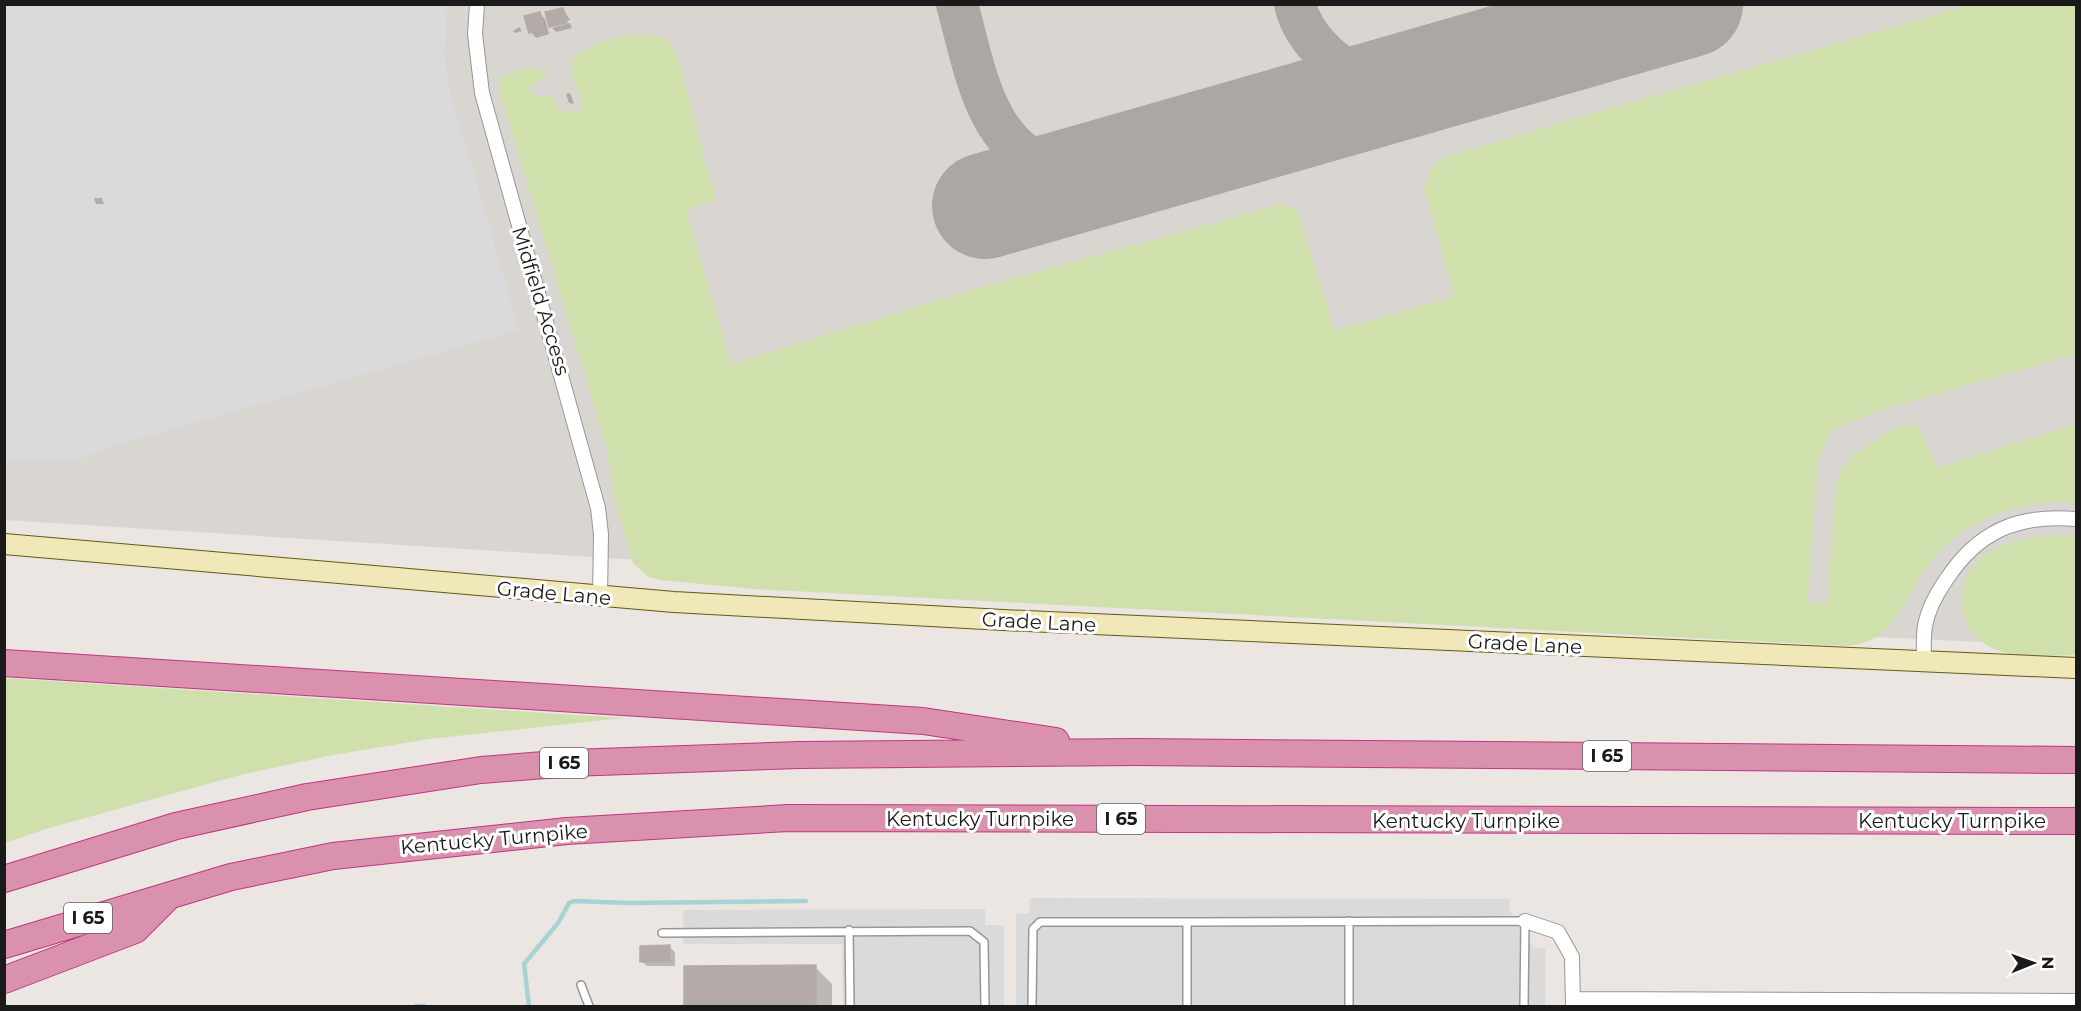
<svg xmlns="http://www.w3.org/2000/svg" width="2081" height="1011" viewBox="0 0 2081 1011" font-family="Montserrat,sans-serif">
<rect width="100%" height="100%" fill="#ebe6e1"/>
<path fill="#d9d6d2" d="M4,5H2076V646L1828,635L5,520Z"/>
<path fill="#d0e0ac" d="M1974,4L2076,5V354L1875,412L1830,432L1818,461L1808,603H1827L1835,492L1840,470L1855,454L1891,430L1917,424L1937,467L2076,425V503C2021,498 1960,520 1927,566C1901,601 1898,641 1847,646L754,589L660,580L648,577L633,563L612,490L608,456L594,405L499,90V77C514,72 534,62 548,74L528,89L536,96H551L559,110L571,112L582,110C582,95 566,74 573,60C581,42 647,27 664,38C672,44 675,53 679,62L716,200L686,210L731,364L965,292L1281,204L1293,208L1300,217L1334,331L1454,297L1424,187L1431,169L1446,156Z
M2055,535L2076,536V655C2050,655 2014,660 1990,647C1952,627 1954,573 1989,552C2008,540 2033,537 2055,535Z
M4,678H5L623,718L429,739L333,755L240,775L49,828L5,843Z"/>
<path fill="#dadada" d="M4,5H447L445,57L449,88L519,330L117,445L80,459L5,461Z
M1030,898L1510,899L1509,910L1534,948H1545V1006H1016V914L1029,913Z
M985,909V925H1004V1006H843L842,944H683V910Z"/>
<path fill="#0003" d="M563,9L570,20L552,25V28L547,13Z
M539,13L545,19L549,34L536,38L531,32Z
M570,23L572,28L556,32L552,28Z
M519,27L522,31L515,33L513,31Z
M569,93L571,95L574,104L569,103L566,94Z
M94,198H102L104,204H96Z
M669,947L675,952V966H647L641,961Z
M815,967L832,984V1006H685V968Z"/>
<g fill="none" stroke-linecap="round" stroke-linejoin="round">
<path stroke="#a6d3d4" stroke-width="4.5" d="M416,1006H424
M529,1006L524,964L558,923L569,903L574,901L627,903L806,901"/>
<path stroke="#aaa7a4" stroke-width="42" d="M957,4C975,68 985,156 1064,171C1079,173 1095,171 1110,171
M1295,4C1299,21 1308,36 1320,48C1354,85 1387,83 1434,78"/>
<path stroke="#aaa7a4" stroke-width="106" d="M985,206L1690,4"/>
</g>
<path fill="#b4aaa7" stroke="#baaaa5" stroke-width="1.5" d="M563,8L567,23L549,27L545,12Z
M540,12L544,29L529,33L524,16Z
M670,945V961L640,962V946Z
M816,965V1006H684V966Z"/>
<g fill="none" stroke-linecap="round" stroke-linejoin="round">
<g stroke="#979797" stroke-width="10">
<path id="lane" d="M1187,922L1525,921L1524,1006
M849,930L850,1006
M662,933L970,931L984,942L985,1006
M581,985L589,1006
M1032,1006L1033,929L1040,922H1187V1006
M1349,1006V921"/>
</g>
<g stroke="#979797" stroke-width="16">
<path id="street" d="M477,4L475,34L482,93L598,508L601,534L600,597
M1924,663C1924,651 1923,638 1925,626C1928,609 1937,593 1946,580C1978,531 2018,514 2076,519
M1525,921L1558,932L1572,957L1573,1006
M1573,999L2076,1001"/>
</g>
<g stroke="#625b11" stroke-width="22">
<path id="secondary" d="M4,544L674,602L1003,620L2076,668"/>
</g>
<g stroke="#bf3781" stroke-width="28">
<path id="highway" d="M4,663L923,721L1056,741
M4,879L176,826L307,797L481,770L570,763L799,755L1137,752L2076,760
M4,945L231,877L333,856L567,831L788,818L2076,821
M4,980L135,930L169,896"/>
</g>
<use href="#lane" stroke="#fff" stroke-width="7"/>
<use href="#street" stroke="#fff" stroke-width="14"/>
<use href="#secondary" stroke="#f0e8b9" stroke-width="20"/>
<use href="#highway" stroke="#da91ad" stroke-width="26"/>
</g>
<g text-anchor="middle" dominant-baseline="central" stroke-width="6" stroke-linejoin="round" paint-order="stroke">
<g fill="#fff" stroke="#5f5f5f" stroke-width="1.5">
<rect x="1583" y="741" width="48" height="30" rx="4.5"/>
<rect x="540" y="748" width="48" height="30" rx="4.5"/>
<rect x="1097" y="804" width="48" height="30" rx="4.5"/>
<rect x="64" y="903" width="48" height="30" rx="4.5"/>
</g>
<g font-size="18" font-weight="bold" fill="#1a1a1a">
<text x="1607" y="756">I 65</text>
<text x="564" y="763">I 65</text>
<text x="1121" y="819">I 65</text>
<text x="88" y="918">I 65</text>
</g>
<g font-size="20" fill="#1a1a1a" stroke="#fff">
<text transform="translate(541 301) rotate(73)">Midfield Access</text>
<text transform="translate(554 593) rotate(5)">Grade Lane</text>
<text transform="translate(1039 622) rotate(3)">Grade Lane</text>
<text transform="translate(1525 644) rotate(3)">Grade Lane</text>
<text x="980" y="819">Kentucky Turnpike</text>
<text x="1466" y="821">Kentucky Turnpike</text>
<text x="1952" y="821">Kentucky Turnpike</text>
<text transform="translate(494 839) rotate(-5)">Kentucky Turnpike</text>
</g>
</g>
<rect width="2081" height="1011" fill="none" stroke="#1a1a1a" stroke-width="12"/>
<g transform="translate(2033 963) rotate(89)" stroke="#ffffff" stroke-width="4.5" paint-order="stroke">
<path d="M0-4.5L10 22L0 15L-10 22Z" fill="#1a1a1a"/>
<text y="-9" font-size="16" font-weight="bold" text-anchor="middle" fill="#1a1a1a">N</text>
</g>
</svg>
